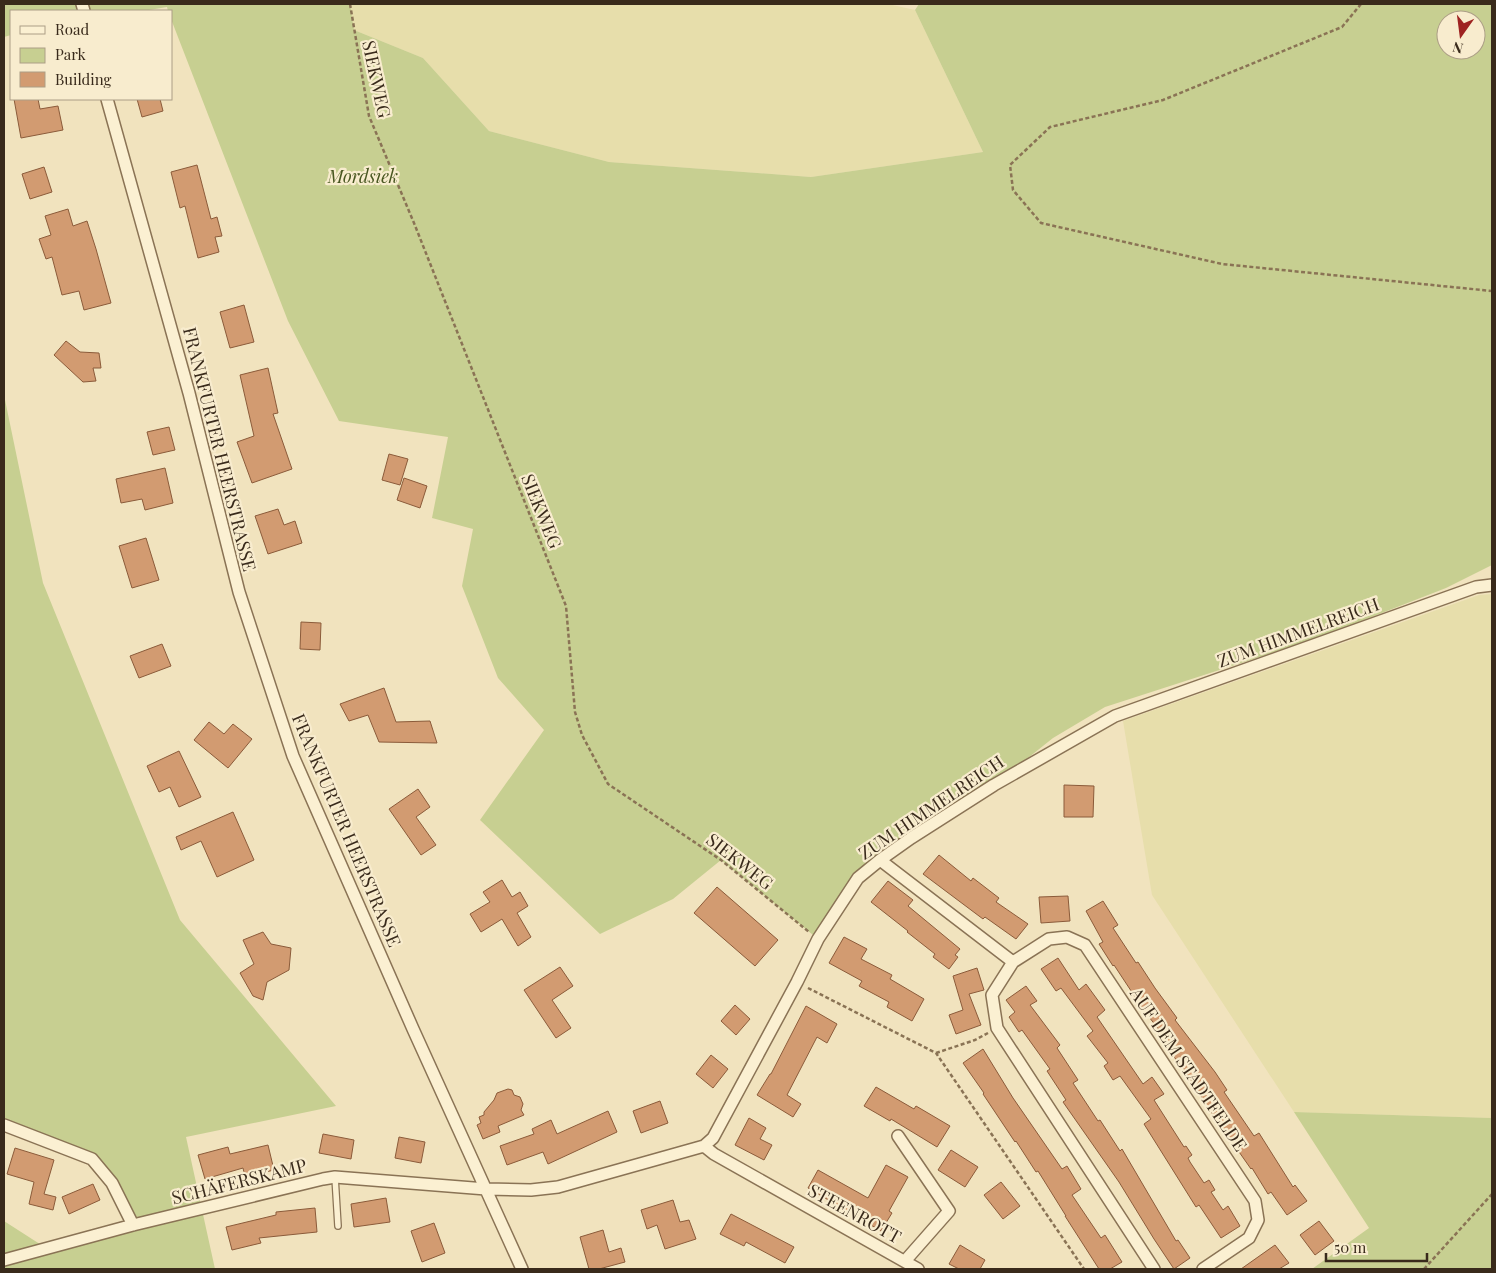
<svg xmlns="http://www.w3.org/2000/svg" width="1496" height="1273" viewBox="0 0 1496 1273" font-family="'Playfair Display',serif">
<rect width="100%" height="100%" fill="#f1e3be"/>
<path fill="#e7deab" d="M350,4H888L915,10L983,152L811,177L609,162L489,131L423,58L354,30Z
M1492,594V1118L1294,1112L1152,895L1123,721L1479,595Z"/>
<path fill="#c7cf91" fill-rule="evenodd" d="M4,4H350L354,30L423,58L489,131L609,162L811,177L983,152L915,10L919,4H1492V565L1446,588L1315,639L1105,707L1053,738L994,785L858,878L818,939L721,860L673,899L600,934L480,820L544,730L498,678L462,586L473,529L432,518L448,437L339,421L288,321L171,19V11H168L167,7L143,11H11V35L4,37ZM1446,20H1476V50H1446Z
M4,395L43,583L180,920L336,1106L186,1137L215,1269H4V1221L46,1248L132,1225L92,1159L4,1125Z
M1294,1112L1492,1118V1269H1312L1369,1228Z"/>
<path fill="#d29b71" stroke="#8b5b3a" d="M14,99H38L40,109L58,106L63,130L21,138Z
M137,99H160L163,111L142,117Z
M197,165L211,219L217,217L222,236L215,237L219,252L198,258L185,206L180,208L171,172Z
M44,167L52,192L30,199L22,174Z
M68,209L73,226L87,221L96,249L111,303L84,310L79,291L62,295L52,257L46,259L39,239L51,235L45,216Z
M244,305L254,342L230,348L220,312Z
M66,341L80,352L99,353L101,368H93L96,381L83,382L54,355Z
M268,368L278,413L273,414L292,469L252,483L237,442L254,436L240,375Z
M169,427L175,450L153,455L147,432Z
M389,454L408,459L400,485L382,480Z
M165,468L173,503L145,510L142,499L121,503L116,479Z
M404,478L427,486L420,508L397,500Z
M278,509L284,525L295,521L302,543L268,554L255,516Z
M146,538L159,580L132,588L119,546Z
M301,622L321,623L320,650L300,649Z
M162,644L171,666L139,678L130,656Z
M384,688L396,722L430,721L437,743L379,742L368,715L349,721L340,704Z
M209,722L224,734L233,724L252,739L228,768L194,740Z
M179,751L201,797L179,807L170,787L159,792L147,766Z
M1064,785L1094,786L1093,817H1064Z
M418,789L430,807L416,817L436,845L421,855L389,809Z
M233,812L254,860L217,877L201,841L181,850L176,837Z
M939,855L971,881L973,878L999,898L996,902L1028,924L1016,939L985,917L983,919L923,874Z
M502,880L512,897L520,892L528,906L517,913L531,937L518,946L502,919L481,932L470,914L490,902L483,892Z
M888,881L913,900L908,906L960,949L955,955L958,957L949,969L933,957L935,954L907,932L908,931L871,902Z
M717,887L778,940L755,966L694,913Z
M1068,896L1070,921L1041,923L1039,897Z
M1103,901L1118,925L1113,928L1136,963L1138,962L1155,988L1177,1018L1175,1020L1215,1072L1227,1090L1224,1092L1254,1136L1259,1133L1293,1187L1295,1185L1307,1201L1287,1215L1271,1192L1268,1194L1252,1168L1251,1169L1230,1139L1229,1140L1185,1071L1164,1044L1168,1041L1145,1012L1114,965L1113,966L1099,944L1103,942L1086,911Z
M263,932L271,944L291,948L289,970L267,982L263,1000L253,996L240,973L254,964L243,940Z
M844,937L867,949L861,959L892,975L890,979L924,999L912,1021L887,1007L889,1002L859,986L862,981L829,963Z
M1058,958L1079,990L1086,984L1105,1010L1097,1017L1143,1084L1152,1077L1164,1094L1154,1100L1184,1147L1186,1146L1192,1155L1188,1158L1190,1162L1204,1183L1209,1180L1215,1190L1211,1192L1223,1210L1228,1206L1240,1226L1221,1238L1199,1205L1196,1207L1144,1124L1151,1119L1120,1076L1113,1080L1104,1066L1108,1063L1087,1036L1093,1031L1061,988L1056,991L1041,969Z
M560,967L573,986L552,1000L571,1028L556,1038L524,990Z
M977,968L984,990L969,994L981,1025L956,1034L949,1015L963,1010L953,976Z
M1026,986L1037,1001L1030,1005L1060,1045L1057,1048L1078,1080L1073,1083L1098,1121L1100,1120L1120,1151L1122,1149L1176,1241L1178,1240L1190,1258L1174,1269L1154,1239L1119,1182L1063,1102L1066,1100L1047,1071L1050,1069L1022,1030L1019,1032L1009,1017L1015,1012L1006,1000Z
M735,1005L750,1019L736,1035L721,1021Z
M806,1006L837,1024L827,1043L817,1037L787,1095L801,1104L793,1117L757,1095L770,1074H771Z
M983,1049L1013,1098L1062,1169L1067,1166L1081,1189L1072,1195L1101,1238L1105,1235L1122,1262L1110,1269H1099L1065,1216H1066L1038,1171L1036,1172L1016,1141L1015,1142L983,1094L984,1093L963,1063Z
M711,1055L728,1069L713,1088L696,1074Z
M876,1087L914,1109L916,1106L950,1126L937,1147L891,1119L890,1121L864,1106Z
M508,1089L512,1090L514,1095L520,1097L523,1104L521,1110L524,1115L498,1126L500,1132L483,1139L477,1125L481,1123L479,1117L484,1115V1112L494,1100L497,1093Z
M660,1101L668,1123L641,1133L633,1111Z
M608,1111L617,1132L548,1164L543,1152L507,1165L500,1146L534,1134L532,1129L551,1120L557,1134Z
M749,1118L766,1128L760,1139L772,1145L764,1160L735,1145Z
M323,1134L354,1140L351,1159L319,1153Z
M399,1137L425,1142L421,1163L395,1158Z
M268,1145L274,1170L245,1177L243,1168L205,1179L198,1155L228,1147L230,1154Z
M15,1148L54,1160L44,1194L56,1197L53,1210L29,1204L34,1182L7,1174Z
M951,1150L978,1167L965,1187L938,1170Z
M886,1165L908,1177L889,1211L892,1213L881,1231L808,1188L818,1170L868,1198Z
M1001,1182L1020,1206L1003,1219L984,1195Z
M93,1184L100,1200L69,1214L62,1197Z
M386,1198L390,1222L354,1227L351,1204Z
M673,1200L680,1222L689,1220L696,1239L665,1249L657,1225L647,1229L641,1210Z
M315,1208L317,1232L259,1238L261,1243L232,1250L226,1227L276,1215V1212Z
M731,1214L794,1247L785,1263L746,1242L744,1246L720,1234Z
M1319,1221L1334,1241L1315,1255L1300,1235Z
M434,1223L445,1253L422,1262L411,1231Z
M603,1230L609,1252L621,1248L625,1262L599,1269H589L580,1237Z
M960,1245L985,1260L980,1269H959L949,1264Z
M1275,1245L1289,1263L1279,1269H1241Z"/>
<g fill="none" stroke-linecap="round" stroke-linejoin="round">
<g stroke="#8a7355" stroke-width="8">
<path id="lane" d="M335,1177L338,1226"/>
</g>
<g stroke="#8a7355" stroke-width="14">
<path id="street" d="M82,4L84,11
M107,99L189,393L239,592L293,756L413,1029L522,1269
M880,860L1013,962
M4,1125L92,1159L112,1183L133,1225
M898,1136L949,1211L905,1261
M704,1146L714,1154L918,1269
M4,1260L133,1225L323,1179L335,1177L486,1189L531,1190L558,1187L704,1146L713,1138L797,982L818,939L858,878L880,860L911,838L994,785L1115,716L1476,587L1492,585
M1154,1269L997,1028L992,995L1013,962L1049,939L1067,937L1085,945L1255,1201L1258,1220L1249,1238L1203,1269"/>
</g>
<path stroke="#8a7355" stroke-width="2.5" stroke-dasharray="4 2.5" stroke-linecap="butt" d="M350,4L369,116L414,223L566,606L575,712L582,735L608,784L721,860L809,932
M1361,4L1342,27L1163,100L1050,127L1010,165L1013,190L1041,223L1222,264L1492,291
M808,988L936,1053L1084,1269
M936,1053L975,1040L988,1033
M1424,1269L1492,1194"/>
<use href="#lane" stroke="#fbf0d2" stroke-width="5.5"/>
<use href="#street" stroke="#fbf0d2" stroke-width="11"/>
</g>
<g text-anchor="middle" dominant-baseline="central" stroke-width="4.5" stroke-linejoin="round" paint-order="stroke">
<g font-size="18" fill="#392a1b" stroke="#f8ecce">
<text transform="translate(377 79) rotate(78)">SIEKWEG</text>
<text transform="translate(220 449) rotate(76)">FRANKFURTER HEERSTRASSE</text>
<text transform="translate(542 511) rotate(68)">SIEKWEG</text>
<text transform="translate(1298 632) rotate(-20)">ZUM HIMMELREICH</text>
<text transform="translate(931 807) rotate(-34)">ZUM HIMMELREICH</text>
<text transform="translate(347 830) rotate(67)">FRANKFURTER HEERSTRASSE</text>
<text transform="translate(740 861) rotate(38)">SIEKWEG</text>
<text transform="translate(1189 1069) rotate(56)">AUF DEM STADTFELDE</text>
<text transform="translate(239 1181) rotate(-14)">SCHÄFERSKAMP</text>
<text transform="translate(855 1213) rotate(29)">STEENROTT</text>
</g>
<g font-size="18" font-style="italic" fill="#485620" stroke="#f8ecce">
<text x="363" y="176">Mordsiek</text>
</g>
</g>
<rect width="1496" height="1273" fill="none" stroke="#392a1b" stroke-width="10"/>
<rect x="10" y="10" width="162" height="90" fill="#f8ecce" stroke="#ac9e86"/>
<rect x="20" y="26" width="25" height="8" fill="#fbf0d2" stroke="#ac9e86"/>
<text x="55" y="35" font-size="15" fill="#392a1b">Road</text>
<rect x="20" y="48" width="25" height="15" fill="#c7cf91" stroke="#ac9e86"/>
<text x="55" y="60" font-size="15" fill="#392a1b">Park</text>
<rect x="20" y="72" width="25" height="15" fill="#d29b71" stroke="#ac9e86"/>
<text x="55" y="85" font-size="15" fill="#392a1b">Building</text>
<g transform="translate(1461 35) rotate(194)"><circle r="24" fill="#f8ecce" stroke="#ac9e86"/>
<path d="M0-4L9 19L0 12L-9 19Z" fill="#9e2321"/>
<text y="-8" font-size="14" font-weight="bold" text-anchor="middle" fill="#392a1b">N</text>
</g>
<path d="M1326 1253v8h101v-8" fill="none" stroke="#392a1b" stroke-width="2.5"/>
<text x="1334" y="1253" font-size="15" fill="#392a1b" stroke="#f8ecce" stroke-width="4" paint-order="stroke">50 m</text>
</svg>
